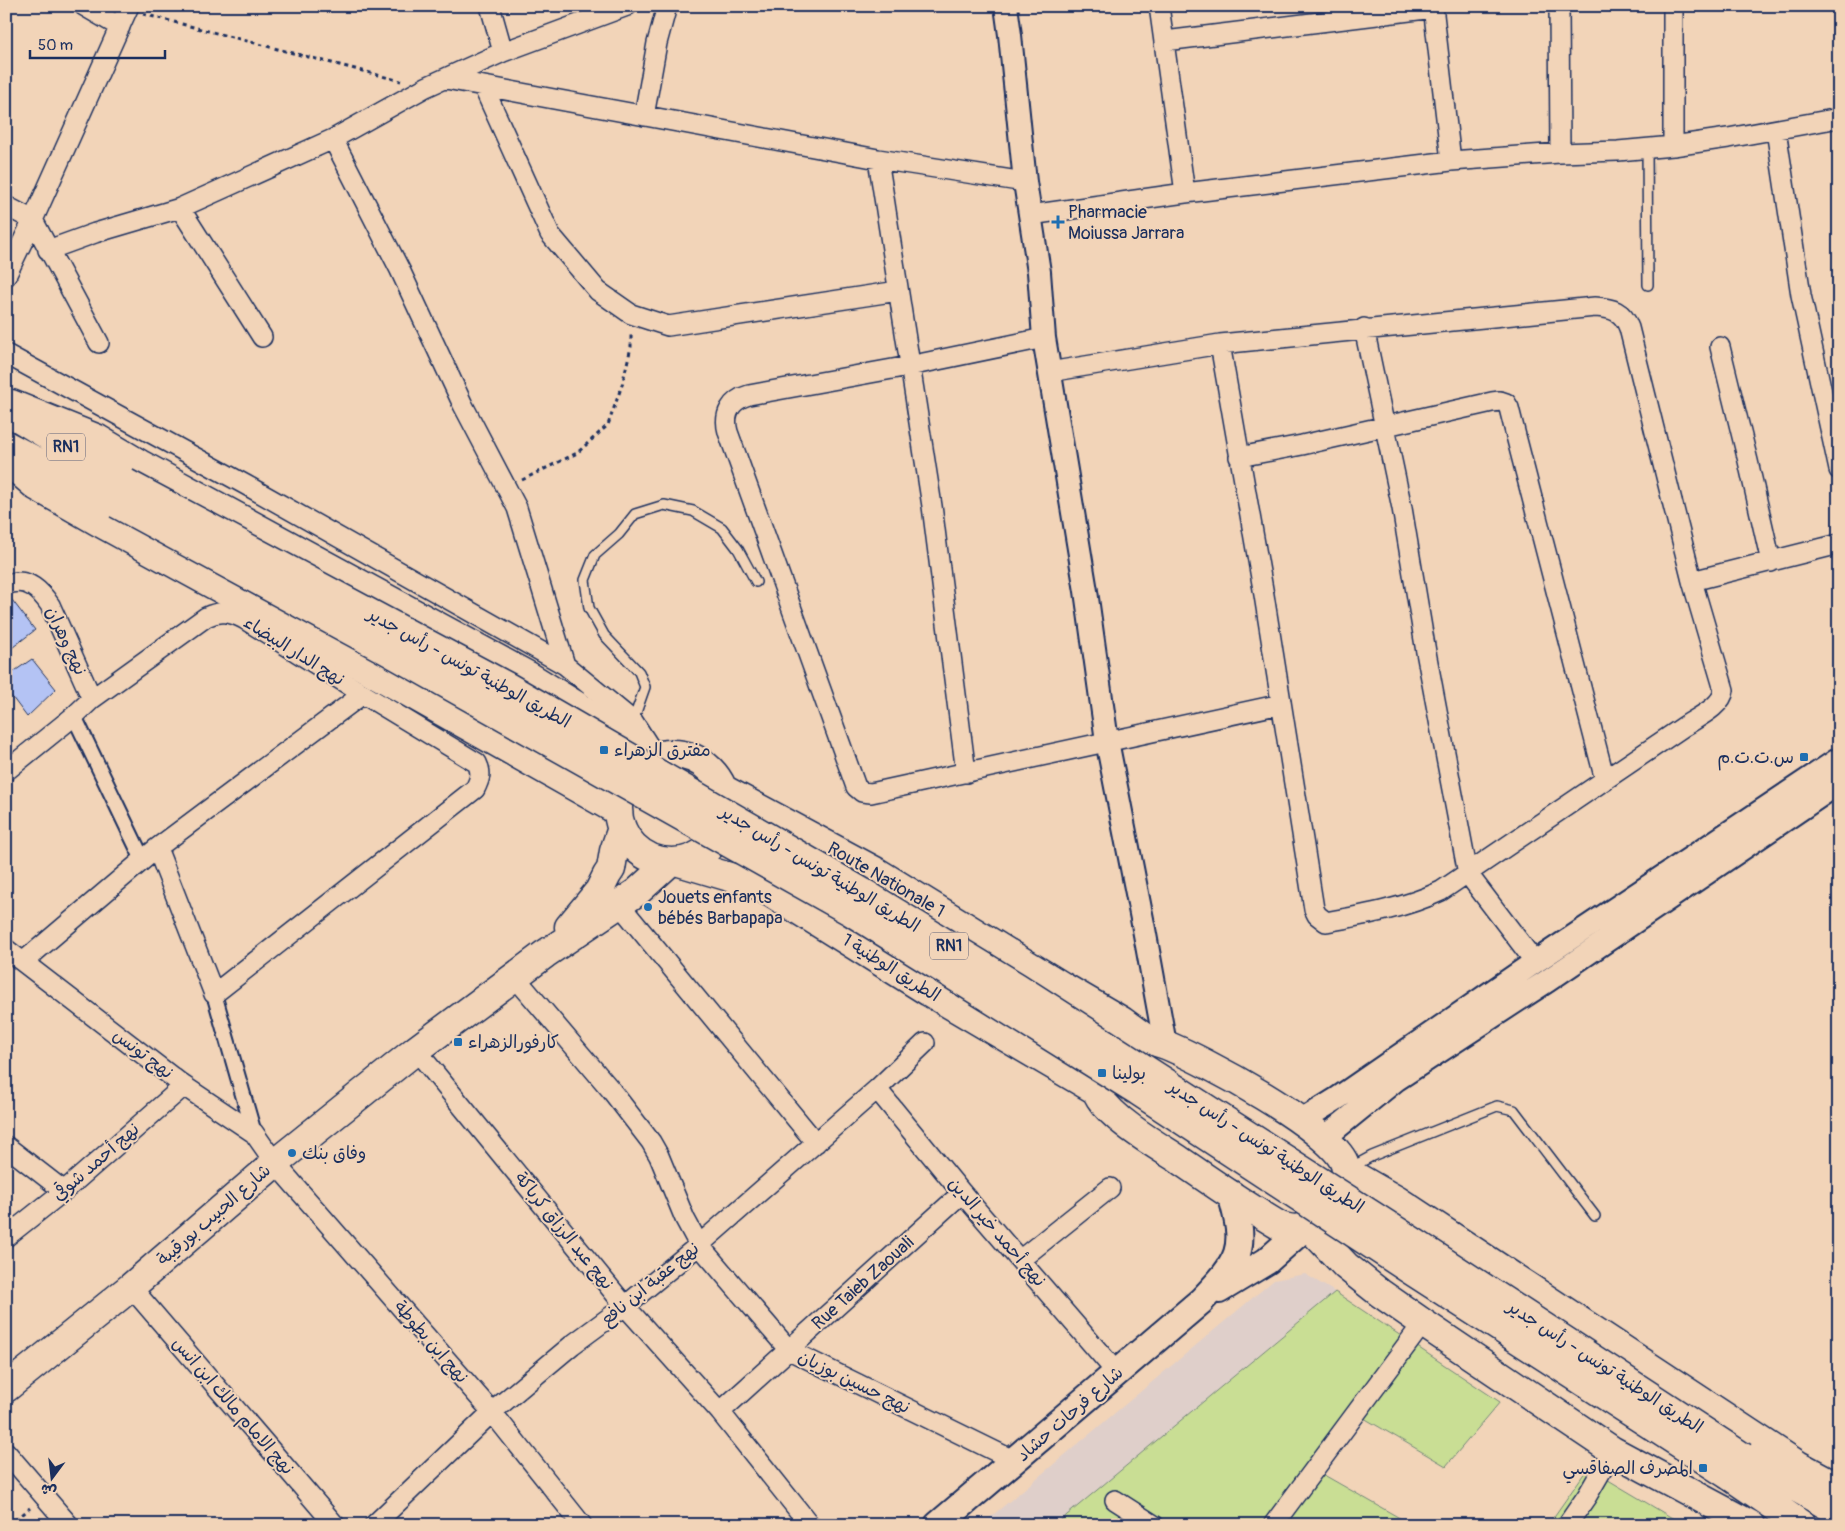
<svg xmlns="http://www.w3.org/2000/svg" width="1845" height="1531" viewBox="0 0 1845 1531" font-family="Pangolin,'Playpen Sans Arabic',sans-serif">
<rect width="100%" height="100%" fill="#f2d4b8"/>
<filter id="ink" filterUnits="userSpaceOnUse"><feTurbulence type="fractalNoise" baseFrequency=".02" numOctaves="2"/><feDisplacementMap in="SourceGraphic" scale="10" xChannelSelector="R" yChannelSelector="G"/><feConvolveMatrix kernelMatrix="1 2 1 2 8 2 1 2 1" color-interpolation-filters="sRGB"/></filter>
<g filter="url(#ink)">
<path fill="#dfcfca" d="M1305,1274L1335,1292L1055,1525H981L1274,1280Z"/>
<path fill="#c9de94" stroke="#728679" d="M1335,1292L1500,1402L1446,1466L1357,1414L1317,1471L1412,1525H1055Z
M1588,1468L1684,1525H1548Z"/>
<path fill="#b4c3f4" stroke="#1b2f5e" d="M12,600L35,630L8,651L6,648V604Z
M32,659L56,689L27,717L6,689V677Z"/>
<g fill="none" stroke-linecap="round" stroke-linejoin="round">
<g stroke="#1b2f5e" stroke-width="12">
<path id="service" d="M1647,148L1648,285
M633,721L645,687L639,672L604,635L589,608L585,580L595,555L619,534L635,514L664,505L693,511L722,528L738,549L756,582
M1350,1168L1372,1156L1497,1106L1514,1110L1595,1216"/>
</g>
<g stroke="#1b2f5e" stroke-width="18">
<path id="pedestrian" d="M74,716L143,860
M214,994L254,1133"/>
</g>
<g stroke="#1b2f5e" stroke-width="22">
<path id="minor" d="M84,6L120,27
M490,6L503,52
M1159,6L1185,193
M1433,6L1451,161
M1559,6L1560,153
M1673,6V146
M1165,41L1434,8
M446,79L878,159L1025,182
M483,86L550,234L598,291L631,314L668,326L898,291
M644,116L657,43L667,6
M1776,130L1801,295L1839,470
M333,139L400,270L463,405L517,508L565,665
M878,159L932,506L966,773
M6,206L33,220L99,343
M180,208L262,337
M1030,215L1185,193L1451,161L1560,153L1618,151L1673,146L1728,138L1839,118
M48,250L95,233L180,208L333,139L426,87L503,52L627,6
M6,276L33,220L129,6
M1364,328L1402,508L1426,652L1468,874L1535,962
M1044,338L909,366L749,395C731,400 723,414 728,432L856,787L862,792L871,793L1281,704
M1720,347L1748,461L1771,562
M6,354L246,485L565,665L633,721L656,757
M1049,372L1220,344L1595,307C1612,308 1623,311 1629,328L1692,581L1724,690C1722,707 1696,718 1683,727L1441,891C1405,908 1365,915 1326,922L1317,915L1314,909L1264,595L1220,344
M1239,457L1302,445L1492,402L1500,401L1506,403L1509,408L1516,436L1605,780
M1692,581L1839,544
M6,585C26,576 40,590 50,605L92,699
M6,771L74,716L92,699L206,617C220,610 231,612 244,619L363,694L477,763C482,773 480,779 475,789L214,994L157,848
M619,904L816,1143
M6,949L184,1086L254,1133L275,1163L492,1412L582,1525
M23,962L157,848L363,694
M515,977L611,1090L651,1142L659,1156L685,1219L699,1245L789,1350L1015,1461
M416,1050L625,1306L720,1412L810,1525
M877,1089L962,1193L1117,1373
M6,1146L64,1191
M6,1237L64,1191L184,1086
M1021,1259L1110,1188
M131,1287L335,1525
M720,1412L962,1193
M6,1452L69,1525
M1115,1500L1154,1525
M374,1525L492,1412L572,1345L625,1306L699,1245L877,1089L925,1043
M1273,1525L1423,1323
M1567,1525L1587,1496L1613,1451"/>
</g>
<g stroke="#1b2f5e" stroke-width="26">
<path id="tertiary" d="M1006,6L1010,35L1025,182L1039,272L1044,338L1086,591L1107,741L1144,929L1165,1044
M1301,1121L1338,1098L1535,962L1839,759
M1323,1139L1397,1079L1547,981L1839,783"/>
</g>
<g stroke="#1b2f5e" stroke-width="30">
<path id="secondary" d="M1219,1290L1267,1261L1303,1229
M938,1525L1201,1301C1240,1260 1248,1251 1231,1194"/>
</g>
<g stroke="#1b2f5e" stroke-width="31">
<path id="primary" d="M11,404L98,439L140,464L527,675L619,732L644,762
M6,460L36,486L99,522L360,665L618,811
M618 808a54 54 0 1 1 108 0a54 54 0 1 1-108 0Z
M723,789L875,871L1062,986L1122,1021L1148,1040
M679,862L760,886L929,992L1097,1091
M569,927L599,891L607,875L611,869L614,851L622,828
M1130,1040C1141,1039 1152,1040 1163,1044C1199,1057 1335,1130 1345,1165C1350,1182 1330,1202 1320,1214C1306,1228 1300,1232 1280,1226C1244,1205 1210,1181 1175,1157C1153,1143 1114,1120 1100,1098C1093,1087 1093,1074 1100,1062C1106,1052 1117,1043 1130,1040Z
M1346,1171L1398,1201L1798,1465L1824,1479L1839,1491
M1308,1226L1346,1266L1380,1293L1423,1323L1613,1451L1751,1525
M6,1388L131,1287L275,1163L416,1050L545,954L637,892L670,862"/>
</g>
<g stroke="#1b2f5e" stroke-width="31">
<path id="trunk" d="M6,410L126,483
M6,445L117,504
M1743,1457L1839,1512
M1730,1476L1802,1525"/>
</g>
<path stroke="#1b2f5e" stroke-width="3" stroke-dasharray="4 4" stroke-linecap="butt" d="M143,14L401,81
M522,480L577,453L608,425L622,385L631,347V333
M10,1525L30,1508"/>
<use href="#service" stroke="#f2d4b8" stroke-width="9"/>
<use href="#pedestrian" stroke="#f2d4b8" stroke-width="14"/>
<use href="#minor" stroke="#f2d4b8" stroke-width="19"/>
<use href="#tertiary" stroke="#f2d4b8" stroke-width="22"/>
<use href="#secondary" stroke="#f2d4b8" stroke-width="26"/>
<use href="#primary" stroke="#f2d4b8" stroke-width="28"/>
<use href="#trunk" stroke="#f2d4b8" stroke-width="28"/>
<g stroke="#1b2f5e" stroke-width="31" stroke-linecap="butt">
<path id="trunk-bridge" d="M126,483L508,687L862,892L1017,987L1403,1235L1743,1457
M117,504L388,651L850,911L1138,1091L1409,1269L1730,1476"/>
</g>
<use href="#trunk-bridge" stroke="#f2d4b8" stroke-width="28"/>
</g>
</g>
<g fill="#1f6fb2" stroke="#f2d4b8" stroke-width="2">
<path d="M1055.5 214.5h5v5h5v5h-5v5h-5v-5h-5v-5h5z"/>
<rect x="599" y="745" width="10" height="10" rx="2.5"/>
<rect x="1799" y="752" width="10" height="10" rx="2.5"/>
<circle cx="648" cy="907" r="5"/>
<rect x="453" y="1037" width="10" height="10" rx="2.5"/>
<rect x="1097" y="1068" width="10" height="10" rx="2.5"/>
<circle cx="292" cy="1153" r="5"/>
<rect x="1698" y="1463" width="10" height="10" rx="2.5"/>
</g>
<g text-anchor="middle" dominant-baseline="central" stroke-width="4" stroke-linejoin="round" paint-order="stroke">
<g fill="#f2d4b8" stroke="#5c6079" stroke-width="1">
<rect x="47" y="433.5" width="38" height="27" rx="4"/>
<rect x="930" y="932.5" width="38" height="27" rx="4"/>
</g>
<g font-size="16" font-weight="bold" fill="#1b2f5e">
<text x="66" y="447">RN1</text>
<text x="949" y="946">RN1</text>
</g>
<g font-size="18" fill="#1b2f5e" stroke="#f2d4b8" text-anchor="start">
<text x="1068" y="212">Pharmacie<tspan x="1068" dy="21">Moiussa Jarrara</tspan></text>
<text x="614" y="750">مفترق الزهراء</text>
<text x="1794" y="757" text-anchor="end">س.ت.ت.م</text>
<text x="658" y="897">Jouets enfants<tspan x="658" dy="21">bébés Barbapapa</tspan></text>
<text x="468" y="1042">كارفورالزهراء</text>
<text x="1112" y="1073">بولينا</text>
<text x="302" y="1153">وفاق بنك</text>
<text x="1693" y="1468" text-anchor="end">المصرف الصفاقسي</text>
</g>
<g font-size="18" fill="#1b2f5e" stroke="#f2d4b8">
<text transform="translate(66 641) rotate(65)">نهج وهران</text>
<text transform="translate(294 651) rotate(32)">نهج الدار البيضاء</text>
<text transform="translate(469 668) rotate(29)">الطريق الوطنية تونس - رأس جدير</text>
<text transform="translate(820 869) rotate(31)">الطريق الوطنية تونس - رأس جدير</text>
<text transform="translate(886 880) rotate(30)">Route Nationale 1</text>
<text transform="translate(891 968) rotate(32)">الطريق الوطنية 1</text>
<text transform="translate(143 1054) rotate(37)">نهج تونس</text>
<text transform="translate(1266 1147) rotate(33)">الطريق الوطنية تونس - رأس جدير</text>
<text transform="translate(96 1162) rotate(-41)">نهج أحمد شوقي</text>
<text transform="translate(214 1215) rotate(-41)">شارع الحبيب بورقيبة</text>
<text transform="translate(564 1231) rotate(51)">نهج عبد الرزاق كرباكة</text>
<text transform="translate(997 1232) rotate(49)">نهج أحمد خير الدين</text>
<text transform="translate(863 1283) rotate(-42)">Rue Taieb Zaouali</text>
<text transform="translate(650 1284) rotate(-39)">نهج عقبة ابن نافع</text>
<text transform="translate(431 1342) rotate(49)">نهج ابن بطوطة</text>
<text transform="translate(1605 1367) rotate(33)">الطريق الوطنية تونس - رأس جدير</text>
<text transform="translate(854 1382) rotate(26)">نهج حسين بوزيان</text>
<text transform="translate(233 1406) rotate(49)">نهج الامام مالك ابن انس</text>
<text transform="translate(1070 1414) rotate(-41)">شارع فرحات حشاد</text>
</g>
</g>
<rect width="1845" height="1531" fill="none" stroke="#f2d4b8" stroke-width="25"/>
<rect x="12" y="12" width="1820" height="1506" fill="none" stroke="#1b2f5e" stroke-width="2" filter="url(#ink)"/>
<g transform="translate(52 1478) rotate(195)" stroke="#f2d4b8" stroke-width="4" paint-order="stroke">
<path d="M0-4L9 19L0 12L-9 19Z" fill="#1b2f5e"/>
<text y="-8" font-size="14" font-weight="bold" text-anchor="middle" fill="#1b2f5e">ش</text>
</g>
<path d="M30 50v8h135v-8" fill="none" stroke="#1b2f5e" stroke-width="2.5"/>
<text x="38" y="50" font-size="15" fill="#1b2f5e" stroke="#f2d4b8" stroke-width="4" paint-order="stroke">50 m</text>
</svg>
